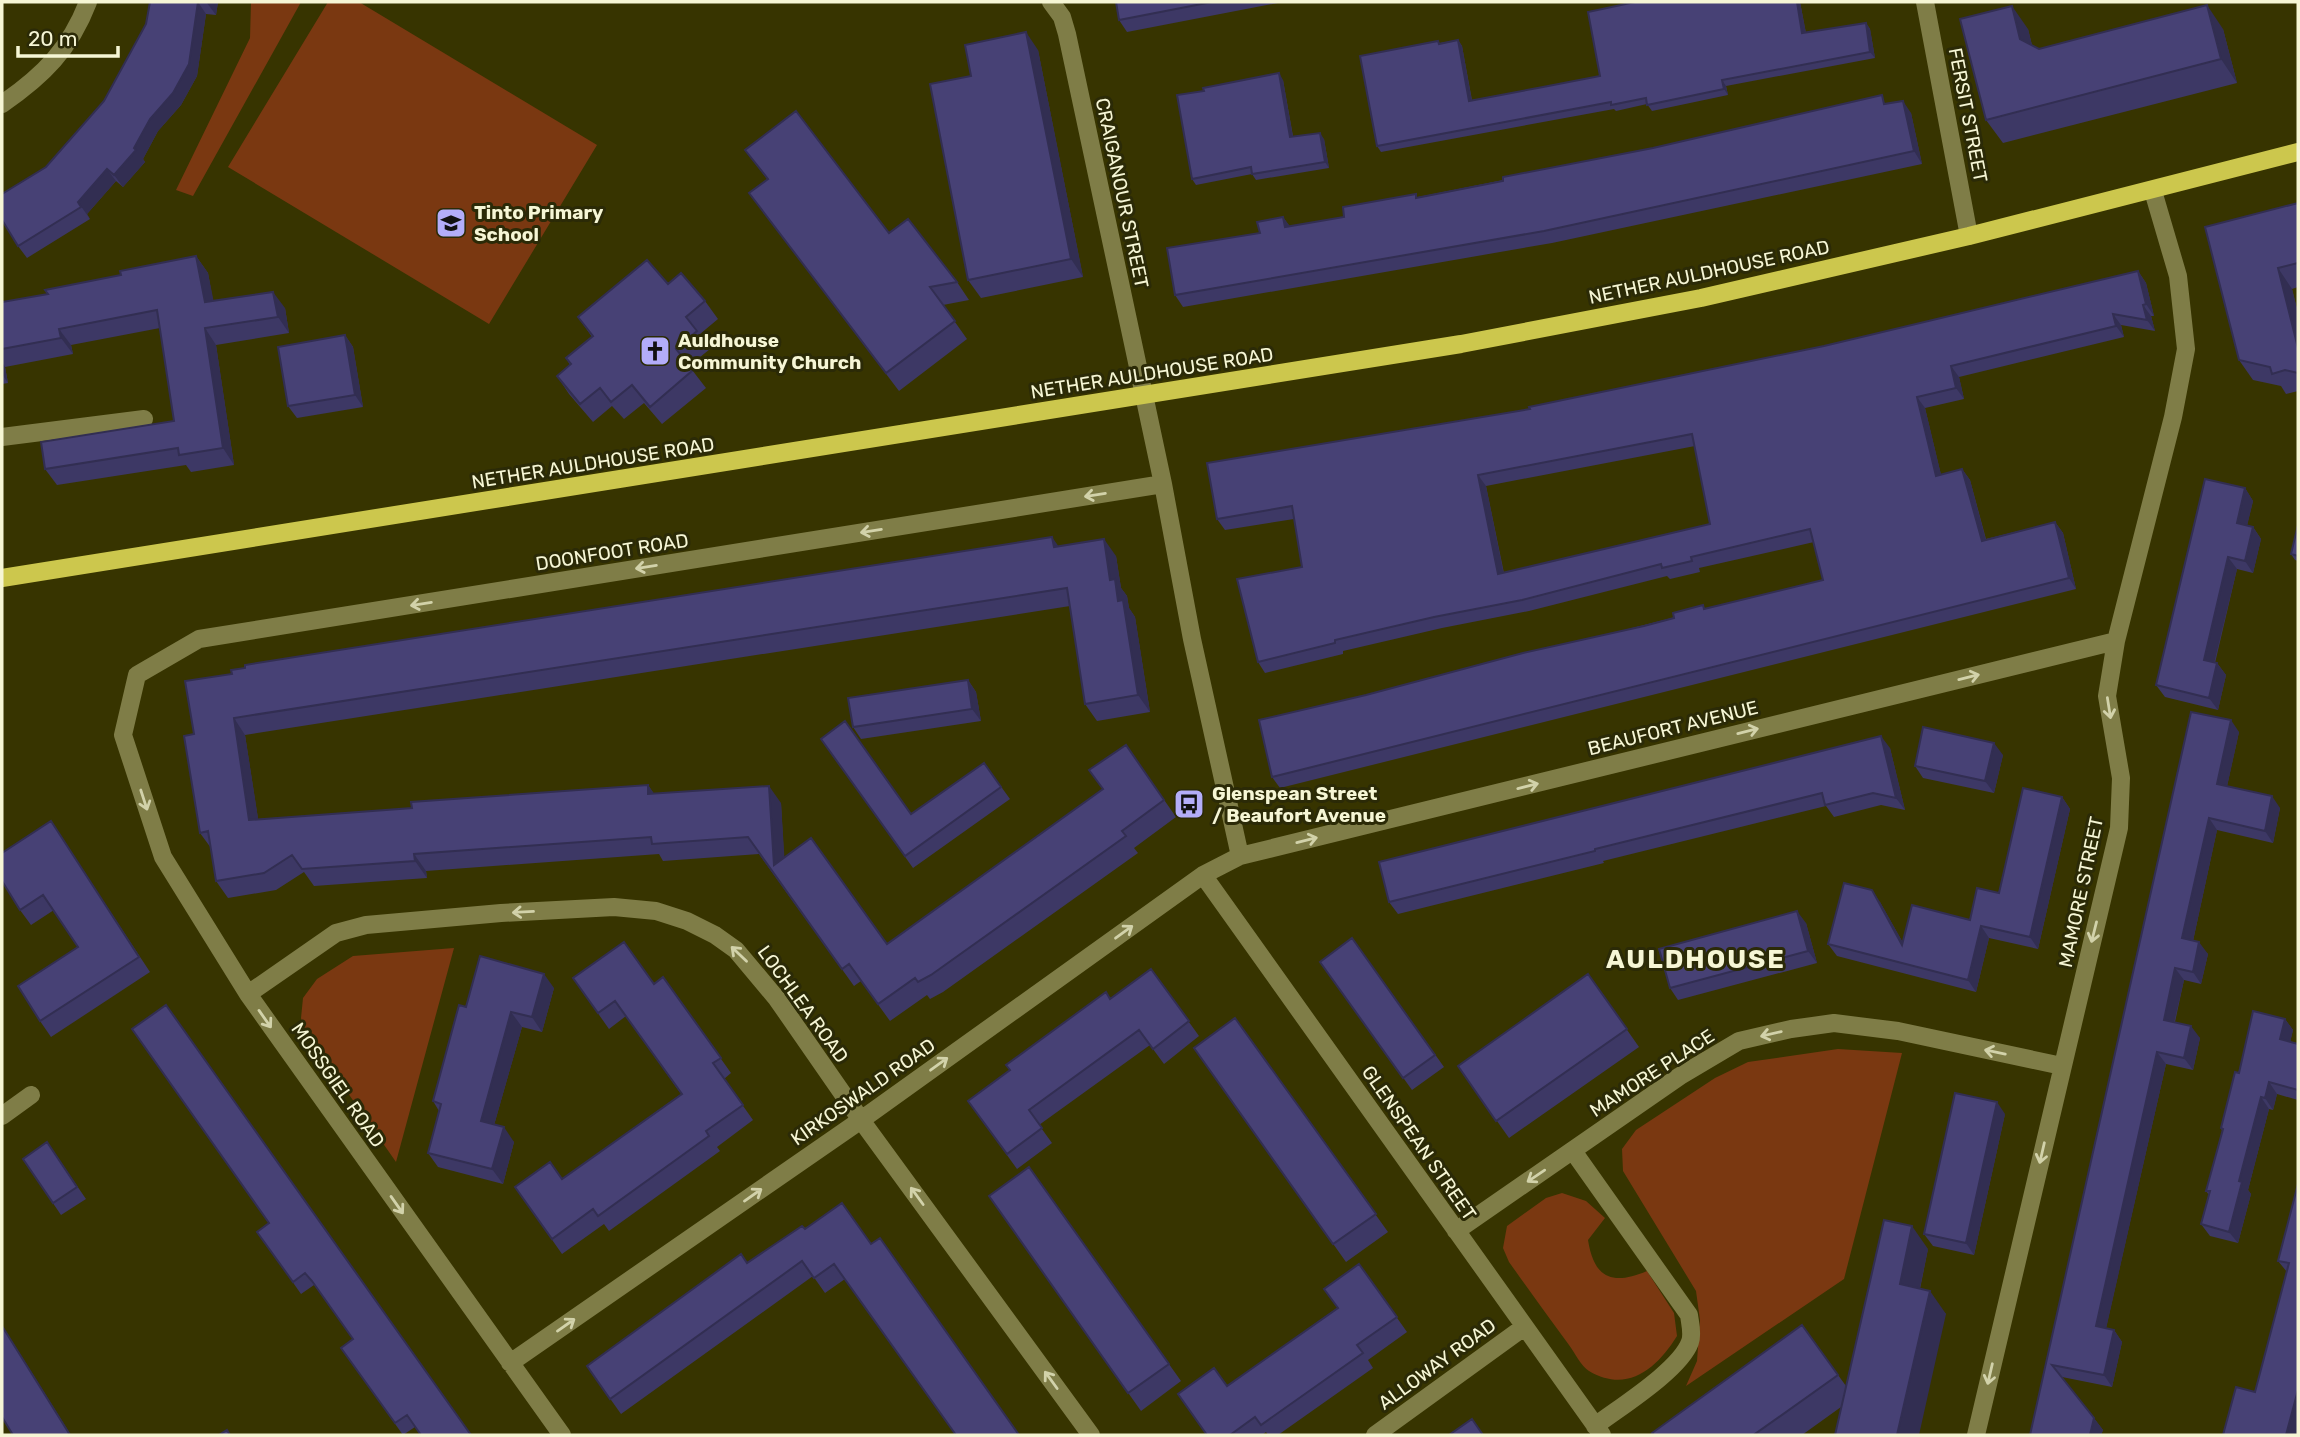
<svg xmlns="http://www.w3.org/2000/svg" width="2300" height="1437" viewBox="0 0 2300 1437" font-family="Rubik,sans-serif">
<rect width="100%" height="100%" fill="#373400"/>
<path fill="#7a3811" d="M251,2H301L193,196L176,190L250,38Z
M328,2H359L597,145L489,324L228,167Z
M454,948L396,1162L304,1030L301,1018L303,998L317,979L353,956Z
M1838,1049L1902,1053L1844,1279L1686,1386L1697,1361L1700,1320L1696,1291L1623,1171L1622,1149L1636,1130L1715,1078L1748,1062Z
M1562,1193L1586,1201L1605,1218L1588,1240C1594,1278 1612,1286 1647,1271L1674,1313L1677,1336C1657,1368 1628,1394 1589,1371C1581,1366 1575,1353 1569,1345C1549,1318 1529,1290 1509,1262L1503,1248L1507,1226L1546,1198Z"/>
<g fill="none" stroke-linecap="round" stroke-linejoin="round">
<path stroke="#7f7d47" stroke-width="18" d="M1051,2L1062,17L1067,34L1163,484L1192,639L1240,856
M1925,2L1969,236
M2,104C43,76 70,49 88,2
M2,437L144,419
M1203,875L1602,1435
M248,994L336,933L366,925L501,913L614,907L656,911L687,921L715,935L736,950L777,999L861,1120L1091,1435
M2,1116L31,1095
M1573,1151L1689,1315C1690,1323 1693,1334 1690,1342C1680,1370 1620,1407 1595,1426
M1456,1231L1680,1076L1739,1041L1791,1029L1834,1023L1898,1031L2062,1066
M510,1363L861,1120L1203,875L1240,856L2116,641
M562,1435L248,994L163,857L123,735L137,675L199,639L1163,484
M1375,1435L1524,1327
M1976,1435L2119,828L2121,778L2107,696L2116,641L2173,417L2186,349L2178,276L2153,191"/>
<path stroke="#ccc74d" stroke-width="18" d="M2,578L1461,344L1701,298L1969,236L2298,152"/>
</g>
<path fill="#3d3865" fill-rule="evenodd" d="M150,2H218L216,15L206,14L197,76L181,105L158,131L143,159L145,162L123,187L116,181L87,214L90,219L27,258L18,246L46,167L104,101L146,24Z
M1116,2H1283L1127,32L1119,20Z
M1635,2H1800L1806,33L1866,23L1870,29L1875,58L1726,86L1728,95L1652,111L1647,104L1616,111L1614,109L1381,152L1377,146L1440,43L1458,40L1462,46L1472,100L1600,76Z
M2028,29L2032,45L2039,49L2223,29L2237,83L2003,143L1986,120Z
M1038,50L1083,277L981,298L968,280L971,76Z
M1283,80L1293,136L1324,139L1329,168L1256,180L1252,174L1196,185L1192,179Z
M1888,103L1911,113L1922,164L1552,243L1183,307L1175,295L1260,233L1283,217L1290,227L1344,217L1418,197Z
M745,150L889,233L957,282L969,300L943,305L967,339L899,391L749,193L767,179Z
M2298,203V287L2292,289L2298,313V391L2286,394L2281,386L2253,380L2239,360Z
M196,256L208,273L213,301L285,308L289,333L216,345L234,465L191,472L186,465L57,485L45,469L174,421L160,328L71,345L73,354L5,367L8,383L2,384V302L48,294Z
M2138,271L2146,283L2154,316H2151L2155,331L2121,325L2124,337L1959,377L1964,399L1925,408L1941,475L1962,469L1970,480L1986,539L2055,522L2063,533L2076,589L1280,788L1272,777L1366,695L1823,580L1814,542L1699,568L1700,572L1670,579L1667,576L1529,611L1442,628L1343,651V654L1265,673L1258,662L1302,567L1294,519L1225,530L1217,519L1530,409L1824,346ZM1695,446L1710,524L1504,573L1486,486Z
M668,284L705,301L718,319L700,334L710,349L689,366L706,388L662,424L644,403L624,419L612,406L593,422L569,394L557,376L570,365L566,358L592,337L578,317Z
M345,335L353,347L363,407L297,418L288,406Z
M2245,488L2253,501L2247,525L2253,527L2261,539L2253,573L2237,569L2215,663H2217L2226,675L2218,710L2165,697L2156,685Z
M2298,525V561L2295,560L2291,554Z
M1059,546L1116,556L1121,588L1127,596L1129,608L1135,617L1150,712L1097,721L1085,704L1070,606L245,735L258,819L412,808L648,785L654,794L781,803L784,858L887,944L1103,790L1126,745L1176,817L1134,848L1138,853L943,992L930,999L927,995L890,1021L861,981L854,986L759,854L663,861L659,854L426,871L427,878L314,886L304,872L276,890L228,898L216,881L211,848L200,833L194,734L185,681Z
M968,680L976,692L981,721L861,739L853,727Z
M2191,712L2239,732L2227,786L2280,808L2273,843L2217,830L2193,941L2208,954L2201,984L2184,980L2175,1022L2200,1038L2193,1070L2166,1064L2106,1328L2114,1330L2122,1342L2112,1387L2062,1377L2103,1430L2101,1435H2030Z
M821,739L911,814L984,763L1010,799L913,868Z
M1890,748L1905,810L1881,805L1834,817L1826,806L1603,861L1604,863L1398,914L1389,902Z
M2003,755L1994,793L1923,778L1915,766Z
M2062,797L2070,809L2038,949L1989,938L1976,992L1837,956L1828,944L1880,902L1903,943L1970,920L1999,893Z
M61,837L150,972L51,1037L40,1021L78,947L54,910L31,925L20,910Z
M1806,923L1817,963L1678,1000L1670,988Z
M1352,938L1444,1067L1412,1090L1320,962Z
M1151,969L1199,1036L1164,1064L1150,1045L1039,1125L1052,1143L1017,1169L968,1101Z
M1588,974L1639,1047L1509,1138L1458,1066Z
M663,977L731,1073L724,1079L753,1120L717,1147L720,1151L609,1231L604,1224L562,1254L515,1187L562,1179L681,1094L626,1016L609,1029L573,978L654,984Z
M554,988L542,1032L522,1027L494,1125L514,1142L503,1184L438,1167L428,1153L439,1111L433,1101L466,1007Z
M166,1005L471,1435H421L415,1427L403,1435L341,1348L353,1339L321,1294L314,1285L301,1294L266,1244L257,1232L269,1223L132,1029Z
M1235,1018L1388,1232L1346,1262L1194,1048Z
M2285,1019L2293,1030L2290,1042L2298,1044V1100L2277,1094L2273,1110L2269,1109L2248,1190L2251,1194L2238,1243L2210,1236L2201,1224L2209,1195L2206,1191L2222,1131L2221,1128L2239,1073Z
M2005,1114L1974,1255L1933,1246L1924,1234Z
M47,1142L86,1199L61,1215L23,1159Z
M1029,1167L1181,1381L1141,1411L989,1196Z
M2298,1184V1432L2297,1435L2255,1392L2287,1272L2278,1261Z
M842,1203L845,1279L825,1293L813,1276L621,1414L587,1366L747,1263L805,1229Z
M1928,1249L1920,1289L1946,1314L1841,1407L1802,1435H1654L1802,1325L1846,1386Z
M1359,1264L1407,1332L1368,1360L1373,1368L1278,1435H1268L1266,1432L1262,1435H1207L1227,1386L1337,1308Z"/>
<path fill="#322e52" d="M198,2L206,14L197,76L181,105L158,131L143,159L145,162L123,187L114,175L134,148Z
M207,2H218L216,15L207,3Z
M1797,2H1800L1807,39L1802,33Z
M2207,5L2223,29L2237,83L2221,59Z
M2012,6L2028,29L2036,62L2020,39Z
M1866,23L1870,29L1875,58L1870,52Z
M1026,32L1038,50L1083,277L1071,259Z
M1458,40L1462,46L1473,107L1469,101Z
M1279,73L1283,80L1294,143L1290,137Z
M1722,80L1726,86L1728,95L1724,89Z
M1903,101L1911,113L1922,164L1914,151Z
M1320,133L1324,139L1329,168L1325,162Z
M107,169L116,181L87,214L90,219L78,202Z
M1283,217L1292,229L1285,227Z
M196,256L208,273L217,318L205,302Z
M2278,268L2292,289L2298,313V348Z
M2138,271L2146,283L2154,316L2146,304Z
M273,292L285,308L289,333L278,317Z
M2143,305L2151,316L2155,331L2147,320Z
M2113,314L2121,325L2124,337L2116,326Z
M205,328L216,345L234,465L223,448Z
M59,329L71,345L73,354L61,338Z
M345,335L353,347L363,407L355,395Z
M2,362L5,367L8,383L2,374Z
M1951,366L1959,377L1964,399L1956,388Z
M1917,397L1925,408L1944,487L1936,476Z
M1962,469L1970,480L1989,552L1982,541Z
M1478,475L1486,486L1506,585L1498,574Z
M2245,488L2253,501L2245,535L2237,523Z
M2055,522L2063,533L2076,589L2069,578Z
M2253,527L2261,539L2253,573L2245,561Z
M1052,537L1064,554L1054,547Z
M1104,539L1116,556L1121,588L1127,596L1129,608L1135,617L1150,712L1138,695L1118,601L1110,580Z
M2228,557L2237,569L2212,672L2204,660Z
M2217,663L2226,675L2218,710L2209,698Z
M968,680L976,692L981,721L972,709Z
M234,718L245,735L261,837L249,820Z
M2231,720L2239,732L2225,796L2217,784Z
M1881,736L1890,748L1905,810L1896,798Z
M1994,743L2003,755L1994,793L1985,781Z
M648,785L660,802L648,794Z
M769,786L781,803L786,882L774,865Z
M2272,796L2280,808L2273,843L2265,831Z
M2062,797L2070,809L2038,949L2030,937Z
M2209,818L2217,830L2191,950L2182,938Z
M414,854L426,871L427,878L415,861Z
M1872,890L1880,902L1911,957L1902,945Z
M1797,911L1806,923L1817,963L1808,951Z
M1981,926L1989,938L1976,992L1968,980Z
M2199,942L2208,954L2201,984L2193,972Z
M2175,968L2184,980L2172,1032L2164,1020Z
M544,974L554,988L542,1032L532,1017Z
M511,1012L522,1027L491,1136L481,1121Z
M2285,1019L2293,1030L2288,1051L2280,1039Z
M2191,1026L2200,1038L2193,1070L2184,1058Z
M2157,1052L2166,1064L2104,1338L2096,1326Z
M2269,1082L2277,1094L2273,1110L2265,1098Z
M2261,1097L2269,1109L2248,1190L2251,1194L2238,1243L2229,1232L2239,1181Z
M1997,1102L2005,1114L1974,1255L1966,1243Z
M504,1127L514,1142L503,1184L492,1169Z
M1912,1226L1928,1249L1916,1307L1900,1284Z
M1930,1291L1946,1314L1919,1435H1897Z
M2,1325L71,1435H70Z
M2114,1330L2122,1342L2112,1387L2104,1375Z
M2298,1390V1432L2297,1435H2286Z
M2094,1418L2103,1430L2101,1435H2090Z"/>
<path fill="#474175" stroke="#322e52" stroke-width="2" fill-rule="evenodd" d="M150,2H198L189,64L173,93L150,119L134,148L136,150L114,175L107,169L78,202L81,207L18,246L2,220V194L46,167L104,101L146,24Z
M1116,2H1212L1119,20Z
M1635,2H1797L1802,33L1866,23L1870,52L1722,80L1724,89L1647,105L1646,98L1611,105V102L1377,146L1360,56L1438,41L1439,44L1458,40L1469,101L1543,87L1600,76L1588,12Z
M2207,5L2221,59L1986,120L1960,19L2012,6L2020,39L2039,49Z
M1026,32L1071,259L968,280L930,84L971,76L965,45Z
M1279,73L1290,137L1320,133L1325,162L1252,174L1251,167L1192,179L1177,95L1204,91L1203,88Z
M1882,95L1884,104L1903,101L1914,151L1544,231L1175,295L1167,248L1260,233L1257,222L1283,217L1285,227L1344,217L1343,207L1416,194V198L1503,181V177L1653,148Z
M796,111L889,233L908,219L957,282L930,287L955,321L886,373L749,193L768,179L745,150Z
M2298,203V263L2278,268L2298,348V373L2285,370L2272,374L2270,367L2239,360L2205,227Z
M196,256L205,302L273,292L278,317L205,328L223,448L179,455L178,448L45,469L41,442L174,421L157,310L59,329L61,338L2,349V302L48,294L45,290L121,275L120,271Z
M647,260L668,284L681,273L705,301L686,317L697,331L676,349L693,370L650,407L632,385L611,402L600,388L580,404L557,376L571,364L566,358L593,336L578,317Z
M2138,271L2146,304L2143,305L2147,320L2113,314L2116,326L1951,366L1956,388L1917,397L1936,476L1962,469L1982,541L2055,522L2069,578L1272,777L1259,720L1366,695L1523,653L1644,626L1674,618L1673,613L1703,605L1704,609L1823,580L1810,529L1691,557L1692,561L1662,568L1661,564L1522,600L1434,617L1335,640V643L1258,662L1237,579L1302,567L1292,506L1217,519L1207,463L1530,409L1529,407L1824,346ZM1692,434L1710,524L1498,574L1478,475Z
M345,335L355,395L288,406L278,347Z
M2205,479L2245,488L2237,523L2253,527L2245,561L2228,557L2204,660L2217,663L2209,698L2156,685Z
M2298,525V556L2291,554Z
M1052,537L1054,547L1104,539L1110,580L1115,579L1118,601L1123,600L1138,695L1085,704L1067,588L234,718L249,820L412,808L411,802L648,785V794L769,786L774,865L811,838L887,944L1103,789L1089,770L1126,745L1164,800L1122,831L1126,836L931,975L918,982L915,978L878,1004L849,964L842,969L748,837L652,844L651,837L414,854L415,861L302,869L292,855L264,873L216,881L208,831L200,833L184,736L194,734L185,681L232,674L231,670L245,668V665Z
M968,680L972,709L853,727L848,698Z
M2191,712L2231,720L2217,784L2272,796L2265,831L2209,818L2182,938L2199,942L2193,972L2175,968L2164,1020L2191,1026L2184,1058L2157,1052L2096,1326L2114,1330L2104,1375L2052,1365L2094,1418L2090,1435H2030Z
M845,721L911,814L984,763L1001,787L905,856L821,739Z
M1923,727L1994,743L1985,781L1915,766Z
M1881,736L1896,798L1873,793L1825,805L1822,793L1595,849V851L1389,902L1379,862Z
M2023,788L2062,797L2030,937L1981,926L1968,980L1828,944L1844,883L1872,890L1902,945L1912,905L1970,920L1977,888L1999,893Z
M51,821L139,957L40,1021L18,986L78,947L43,895L20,910L2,881V853Z
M1797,911L1808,951L1670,988L1659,949Z
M1352,938L1435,1055L1403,1078L1320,962Z
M624,942L654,984L663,977L721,1058L713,1063L743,1105L706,1131L709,1136L598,1216L593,1209L552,1239L515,1187L550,1162L562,1179L682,1094L615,1001L598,1013L573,978Z
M480,956L544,974L532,1017L511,1012L481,1121L504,1127L492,1169L428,1153L441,1104L433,1101L459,1005L466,1007Z
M1151,969L1189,1021L1153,1049L1139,1030L1029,1110L1042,1128L1007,1154L968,1101L1010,1070L1006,1065L1106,992L1110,999Z
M1588,974L1627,1029L1496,1121L1458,1066Z
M166,1005L471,1435H421L407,1415L395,1423L341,1348L353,1339L312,1281L305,1273L293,1282L257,1232L269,1223L132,1029Z
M2253,1011L2285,1019L2280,1039L2298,1044V1090L2269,1082L2265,1098L2261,1097L2239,1181L2242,1182L2229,1232L2201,1224L2210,1191H2206L2223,1129L2221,1128L2235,1072L2239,1073Z
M1235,1018L1376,1214L1333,1244L1194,1048Z
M1955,1093L1997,1102L1966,1243L1924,1234Z
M47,1142L77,1187L53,1203L23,1159Z
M1029,1167L1169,1364L1128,1393L989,1196Z
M2298,1184V1390L2286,1435H2223L2236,1387L2255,1392L2289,1263L2278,1261Z
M842,1203L871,1244L880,1238L1019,1435H956L834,1264L814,1278L802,1261L610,1399L587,1366L741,1254L747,1263L802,1226L805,1229Z
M1884,1220L1912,1226L1900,1284L1930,1291L1897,1435H1835Z
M1359,1264L1397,1317L1357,1345L1363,1353L1261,1425L1255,1417L1230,1435H1207L1178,1394L1214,1368L1227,1386L1338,1308L1324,1289Z
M1802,1325L1838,1375L1755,1434L1756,1435H1654L1652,1433Z
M2,1326L70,1435H13L2,1417Z
M1472,1419L1483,1435H1449Z
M227,1430L230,1435H219Z"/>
<defs><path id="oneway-shaft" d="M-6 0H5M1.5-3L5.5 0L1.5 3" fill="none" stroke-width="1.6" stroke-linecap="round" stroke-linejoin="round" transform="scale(1.75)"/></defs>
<g stroke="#d2d2aa">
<use href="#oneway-shaft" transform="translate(1095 495) rotate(171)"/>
<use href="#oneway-shaft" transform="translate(871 531) rotate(171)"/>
<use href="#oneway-shaft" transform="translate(646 567) rotate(171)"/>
<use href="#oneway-shaft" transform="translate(421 604) rotate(171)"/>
<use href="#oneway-shaft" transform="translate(1969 677) rotate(-14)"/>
<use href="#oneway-shaft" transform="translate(2109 708) rotate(81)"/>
<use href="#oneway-shaft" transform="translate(1748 731) rotate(-14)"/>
<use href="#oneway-shaft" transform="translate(1528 786) rotate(-14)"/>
<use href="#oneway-shaft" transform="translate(144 800) rotate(72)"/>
<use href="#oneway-shaft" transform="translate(1307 840) rotate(-14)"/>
<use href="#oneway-shaft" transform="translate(523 912) rotate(177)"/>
<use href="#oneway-shaft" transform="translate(1124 932) rotate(-36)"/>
<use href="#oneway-shaft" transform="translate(2094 932) rotate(104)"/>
<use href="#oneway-shaft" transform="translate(739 954) rotate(-136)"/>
<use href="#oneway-shaft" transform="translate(265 1019) rotate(55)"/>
<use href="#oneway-shaft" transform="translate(1771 1034) rotate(167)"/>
<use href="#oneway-shaft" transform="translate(1995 1052) rotate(-168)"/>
<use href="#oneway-shaft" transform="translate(939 1064) rotate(-36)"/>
<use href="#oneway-shaft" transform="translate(2042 1153) rotate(103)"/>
<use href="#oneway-shaft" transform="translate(1536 1176) rotate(146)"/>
<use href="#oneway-shaft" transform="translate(753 1195) rotate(-35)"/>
<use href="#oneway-shaft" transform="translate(917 1196) rotate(-126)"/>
<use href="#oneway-shaft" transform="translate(397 1205) rotate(55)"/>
<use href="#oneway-shaft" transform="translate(566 1325) rotate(-35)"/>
<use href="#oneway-shaft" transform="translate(1990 1374) rotate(103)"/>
<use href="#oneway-shaft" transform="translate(1051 1380) rotate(-126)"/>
</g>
<defs>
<g id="school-square" transform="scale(1.575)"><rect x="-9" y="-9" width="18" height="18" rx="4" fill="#b3adf9" stroke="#2b2a07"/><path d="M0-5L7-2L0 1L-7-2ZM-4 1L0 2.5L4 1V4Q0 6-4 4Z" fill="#111"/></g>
<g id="church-square" transform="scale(1.575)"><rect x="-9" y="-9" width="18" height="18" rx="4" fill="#b3adf9" stroke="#2b2a07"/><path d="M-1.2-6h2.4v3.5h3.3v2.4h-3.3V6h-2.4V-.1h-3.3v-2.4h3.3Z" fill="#111"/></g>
<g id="bus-square" transform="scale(1.575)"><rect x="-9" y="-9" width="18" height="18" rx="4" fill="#b3adf9" stroke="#2b2a07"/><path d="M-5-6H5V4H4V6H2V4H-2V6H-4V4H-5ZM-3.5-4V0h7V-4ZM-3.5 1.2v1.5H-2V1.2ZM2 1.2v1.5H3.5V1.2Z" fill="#111"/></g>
</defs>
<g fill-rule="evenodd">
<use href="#school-square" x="451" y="223"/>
<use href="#church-square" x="655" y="351"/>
<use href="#bus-square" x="1189" y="804"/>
</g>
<g text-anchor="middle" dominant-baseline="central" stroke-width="6" stroke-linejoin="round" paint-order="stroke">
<g font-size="19" fill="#f6f6d5" stroke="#2b2a07">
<text transform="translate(1968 115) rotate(79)">FERSIT STREET</text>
<text transform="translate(1122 193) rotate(78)">CRAIGANOUR STREET</text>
<text transform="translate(1709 272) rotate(-12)">NETHER AULDHOUSE ROAD</text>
<text transform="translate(1152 373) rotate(-9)">NETHER AULDHOUSE ROAD</text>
<text transform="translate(593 463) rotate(-9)">NETHER AULDHOUSE ROAD</text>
<text transform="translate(612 552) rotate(-9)">DOONFOOT ROAD</text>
<text transform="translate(1673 728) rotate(-14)">BEAUFORT AVENUE</text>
<text transform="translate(2081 892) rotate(-78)">MAMORE STREET</text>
<text transform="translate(803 1004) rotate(54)">LOCHLEA ROAD</text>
<text transform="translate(1652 1073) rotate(-33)">MAMORE PLACE</text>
<text transform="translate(338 1085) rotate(55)">MOSSGIEL ROAD</text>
<text transform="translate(863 1092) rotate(-35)">KIRKOSWALD ROAD</text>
<text transform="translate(1419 1143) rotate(55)">GLENSPEAN STREET</text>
<text transform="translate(1437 1364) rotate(-36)">ALLOWAY ROAD</text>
</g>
<g font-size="19" font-weight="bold" fill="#f6f6d5" stroke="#2b2a07" text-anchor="start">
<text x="474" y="212">Tinto Primary<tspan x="474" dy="22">School</tspan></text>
<text x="678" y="340">Auldhouse<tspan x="678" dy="22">Community Church</tspan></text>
<text x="1212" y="793">Glenspean Street<tspan x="1212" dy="22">/ Beaufort Avenue</tspan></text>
</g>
<g font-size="26" font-weight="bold" letter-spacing="2" fill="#f6f6d5" stroke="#2b2a07">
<text x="1696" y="959">AULDHOUSE</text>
</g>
</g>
<rect width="2300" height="1437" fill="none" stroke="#f6f6d5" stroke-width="7"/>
<path d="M18 46v10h100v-10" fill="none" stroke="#f6f6d5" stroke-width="3.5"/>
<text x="28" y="46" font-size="21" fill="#f6f6d5" stroke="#2b2a07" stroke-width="5" paint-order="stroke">20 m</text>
</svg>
